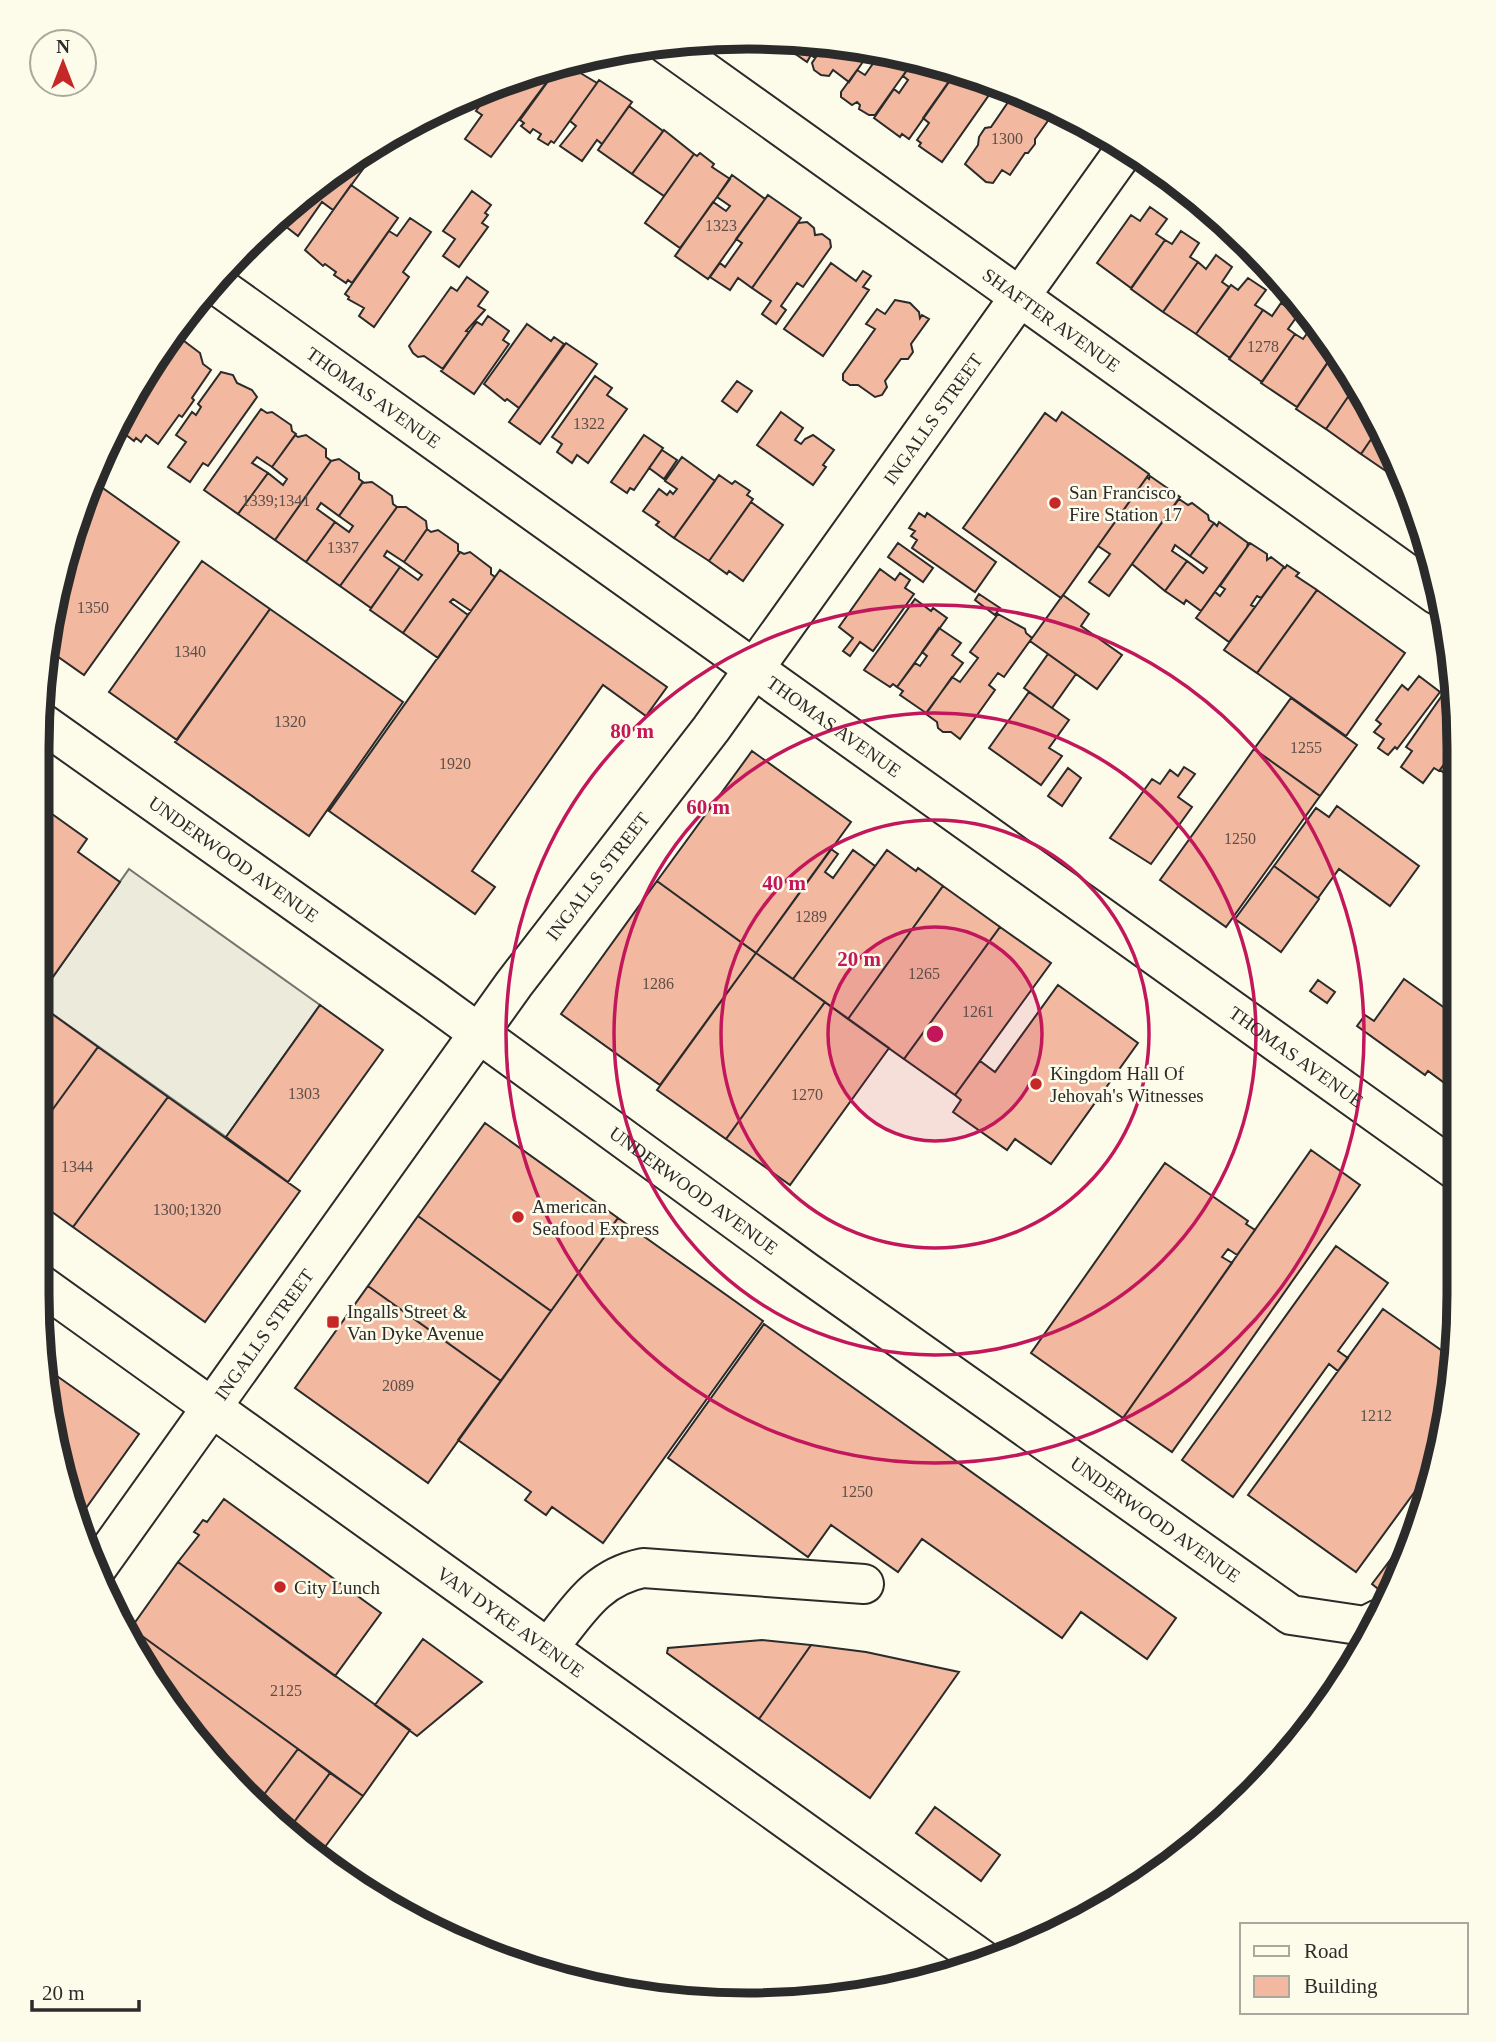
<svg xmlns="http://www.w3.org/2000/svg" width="1496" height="2042" viewBox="0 0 1496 2042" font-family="Georgia,serif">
<rect width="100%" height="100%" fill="#fdfbea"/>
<path fill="#eceadb" stroke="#74746e" stroke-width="2" d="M129,869L320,1005L226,1137L37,1003L38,998Z"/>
<path fill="#f2b8a0" stroke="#2b2b2b" stroke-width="2" d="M777,41L826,42L815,58L811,55L807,62Z
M826,42L840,43L871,50L849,82L833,70L829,76L821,75L814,70L812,63Z
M871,50L914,60L875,115H869L859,109L860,105L857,102L852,105L841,97V92L857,70L865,75L874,62L866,57Z
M914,60L951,68L956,72L909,139L902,134L900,137L874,118L894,89L899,93L908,80L903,76Z
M562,62L597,83L554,143L551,141L548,145L538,139L541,134L533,129L530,133L521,126L524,123L520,120Z
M550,66L547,71L552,75L491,157L465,139L482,115L476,111L492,88Z
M957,70L976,74L996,85L942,162L919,146L921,143L917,140L929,123L923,118Z
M599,80L632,102L602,144L597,140L582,161L560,146L576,126L570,121Z
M1015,92L1055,111L1035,139V144L1028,153H1025L1010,175L1002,170L993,183L986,182L965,164L978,145L979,137L985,128L991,127Z
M629,106L663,131L632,174L598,150Z
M664,130L694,154L664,196L632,174Z
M700,153L714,164L712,167L730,179L680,248L645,223L694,154L697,156Z
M351,161L363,169L333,210L322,202L298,236L285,226L280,233L270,226L315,184L326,177L332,181L344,166Z
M732,175L765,199L708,279L675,256L713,202L726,211L730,206L717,197Z
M351,185L398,218L352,283L348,280L346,283L334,275L336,272L325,264L323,266L305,250Z
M472,191L491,205L485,213L488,215L482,223L488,227L459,267L443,256L455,239L443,231Z
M768,195L801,218L752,288L738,278L730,290L710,277L720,263L725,267L742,243L736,239Z
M1150,207L1167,219L1156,234L1165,240L1131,288L1097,263L1131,215L1140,221Z
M410,218L431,232L403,272L409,277L374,327L359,316L364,308L348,299L349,297L345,294L389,231L397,236Z
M807,222L814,228L815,235L822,234L830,240L831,247L803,287L797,283L781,306L786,310L776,324L762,314L771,301L752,288L798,223Z
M1181,231L1199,243L1190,257L1198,262L1163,312L1131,289L1165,240L1172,244Z
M1216,255L1232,267L1222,282L1229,287L1196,334L1163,312L1198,262L1206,269Z
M831,263L856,281L863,271L871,276L863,287L869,290L823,356L784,329Z
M467,277L488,292L478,306L485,310L466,331L469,332L443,369L424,356L418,357L413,353L409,346L451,287L457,291Z
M1248,278L1266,290L1255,305L1263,310L1230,358L1196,334L1231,285L1238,290Z
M895,300L910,303L919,312L920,318L922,315L929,319L911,344L913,352L908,359H901L885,381L887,387L882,395L875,397L858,385H850L843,380V374L875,329L866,324L877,309L885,314Z
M1281,303L1298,315L1288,329L1295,334L1262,382L1229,359L1263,310L1272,316Z
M488,316L509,331L503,340L509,344L474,394L441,371L475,324L477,322L482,325Z
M1316,321L1334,353L1297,407L1261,383L1295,334L1303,339Z
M527,324L551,341L554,337L564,344L519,408L507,399L505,401L484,384Z
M172,341H184L200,353L203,364L211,370L192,398L194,400L182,417L179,415L158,444L146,435L141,442L136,438L134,441L121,431L123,429L118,426L134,395Z
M566,343L597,364L540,444L509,422Z
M1331,358L1336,362L1338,360L1354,388L1326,429L1296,409Z
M221,372L233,375L237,383L252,390L257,397L208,466L203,463L190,482L168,467L186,442L176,435L192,412L196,415L201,407L198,404Z
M595,376L612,388L607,395L627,409L588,463L577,455L572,463L557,452L562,444L552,437Z
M737,381L752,391L737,412L722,401Z
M1354,388L1378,429L1361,454L1326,429Z
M261,409L267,413L272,412L291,425L292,431L296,434L272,467L257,457L252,463L268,473L238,514L204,490Z
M781,412L803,428L795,440L801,444L805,439L813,435L834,450L823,465L826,467L813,485L757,445Z
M1062,412L1149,474L1061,598L963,528L1045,413L1056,421Z
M1378,429L1402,470L1396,478L1361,454Z
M295,435L298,437L306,435L326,449V457L331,461L275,540L238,514L268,473L283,485L287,479L272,467Z
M644,435L663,448L634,490L630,488L627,493L611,482Z
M662,450L677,460L664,479L649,468Z
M682,457L715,481L674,538L656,525L659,522L643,511L659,489L667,495L670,491L673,494L677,489L665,481Z
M339,459L359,473V479L363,482L339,516L321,503L317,509L335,522L306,562L275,540L331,461Z
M719,475L732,484L735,481L750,491L747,495L753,499L709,561L674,538Z
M1150,476L1180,497L1109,596L1089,582L1110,554L1098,546L1147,477L1149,479Z
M90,479L179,542L84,675L47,649L61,564Z
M372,482L392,496L393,504L397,507L340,586L306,562L335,522L349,532L353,526L339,516L362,483Z
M1179,499L1188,505L1192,503L1208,515L1209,520L1214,523L1190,556L1175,545L1172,551L1187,561L1165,591L1132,564Z
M751,502L783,525L743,581L729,571L727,574L709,561Z
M397,507H406L426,521L427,529L404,562L387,551L384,556L400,567L371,608L340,586Z
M919,513L925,517L927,513L996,562L975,592L912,548L917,540L911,536L915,531L909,528Z
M1219,522L1248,543L1247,547L1201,611L1186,600L1184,604L1165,591L1187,561L1203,573L1207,568L1190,556L1214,523L1217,526Z
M427,529L431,532L438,530L458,544V551L460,552L403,633L370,610L400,567L418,580L422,575L404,562Z
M898,543L933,568L923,582L888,557Z
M1250,543L1267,554V560L1271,557L1284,567L1261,598L1257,596L1251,605L1255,607L1229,642L1196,618L1215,592L1220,596L1225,589L1220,586Z
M460,552L464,554L470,552L491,568V574L495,577L471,611L453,599L450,602L468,615L438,658L403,633Z
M202,561L270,609L177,740L109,692Z
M1287,565L1299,573L1296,576L1317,590L1257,673L1224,650L1284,567L1285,568Z
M880,569L895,580L900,573L910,580L905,588L914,594L873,651L860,642L850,656L843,651L853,638L839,627Z
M500,570L667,687L646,716L603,685L472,871L495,887L475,914L329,811Z
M1317,590L1405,653L1346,736L1257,673Z
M979,594L1000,608L995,615L975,600Z
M1063,595L1089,614L1081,626L1122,655L1097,689L1030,641Z
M915,599L931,611L933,608L947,618L897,687L893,684L890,687L864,670Z
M270,609L403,702L309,836L175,742Z
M998,614L1025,629L1026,633L1032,638L1004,677L998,673L989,685L995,690L960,739L951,732H943L938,728L937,722L926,714L952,677L960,682L978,658L970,652Z
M939,628L961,643L952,655L963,663L926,713L900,695L903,691L897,687L915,663L920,666L927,656L922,652Z
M1048,654L1076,674L1052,708L1024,688Z
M1419,676L1440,692L1397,749L1395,747L1388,755L1378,748L1384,739L1374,732L1381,724L1376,720L1402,685L1408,690Z
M1448,687L1453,691L1454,751L1439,771L1434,768L1423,783L1401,767L1412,751L1406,747Z
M1029,692L1069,720L1049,748L1062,756L1041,785L989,748Z
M1291,698L1357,745L1320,796L1254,749Z
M1254,749L1320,796L1226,927L1160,880Z
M752,751L851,822L756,953L657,881Z
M1454,751V780L1440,770Z
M1184,767L1195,774L1178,797L1192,807L1151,864L1110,838L1152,779L1160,784L1170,770L1178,776Z
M1068,768L1081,778L1062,806L1048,796Z
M38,804L87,839L78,852L120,882L38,998Z
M1337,806L1419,866L1390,906L1339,869L1318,898L1274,866L1316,808L1329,817Z
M831,849L838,854L825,872L833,878L853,850L875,866L793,979L756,953Z
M887,850L916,871L918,868L943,886L848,1019L793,979Z
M1274,866L1319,899L1281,952L1235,919Z
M657,881L756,953L660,1085L561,1014Z
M943,886L1000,927L904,1059L848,1019Z
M1000,927L1051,963L955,1095L904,1059Z
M756,953L825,1002L726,1139L657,1090Z
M1404,979L1456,1016V1087L1454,1090L1428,1071L1425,1075L1357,1026L1365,1015L1374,1021Z
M1318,980L1335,992L1327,1003L1310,991Z
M1058,985L1138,1043L1051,1164L1015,1139L1007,1150L953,1112L961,1100L955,1095L980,1061L995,1072Z
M825,1002L889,1048L790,1185L726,1139Z
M37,1003L98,1047L37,1131Z
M320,1005L383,1050L288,1182L226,1137Z
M98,1047L168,1097L73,1227L37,1201V1131Z
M168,1097L300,1191L205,1322L73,1227Z
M485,1123L618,1218L551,1311L418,1216Z
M1311,1150L1360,1185L1172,1452L1123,1418Z
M1165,1163L1248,1221L1246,1224L1255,1230L1237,1255L1228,1249L1222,1257L1232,1263L1123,1418L1031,1353Z
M418,1216L551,1311L501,1381L368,1286Z
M618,1218L763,1321L603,1543L552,1507L546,1515L525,1500L531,1492L458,1440Z
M1336,1246L1388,1283L1338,1351L1348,1358L1338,1371L1329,1364L1233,1497L1182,1460Z
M368,1286L501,1381L428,1483L295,1388Z
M1383,1309L1455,1360L1438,1460L1356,1572L1248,1495Z
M764,1324L1176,1618L1147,1659L1081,1612L1062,1638L922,1539L898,1572L831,1525L808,1557L668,1458Z
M47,1369L139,1434L76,1522L61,1478Z
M224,1499L381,1613L335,1676L178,1562L199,1535L194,1532L203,1520L207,1522Z
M1417,1527L1401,1567L1391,1559Z
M1391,1559L1401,1567L1382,1592L1372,1584Z
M178,1562L410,1730L363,1796L131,1628Z
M131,1628L298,1749L257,1804L156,1689L127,1633Z
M423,1639L482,1682L417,1736L375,1705Z
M762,1640L811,1645L759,1719L667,1653L668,1648Z
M811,1645L866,1652L959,1672L870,1798L759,1719Z
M298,1749L330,1773L286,1833L279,1828L257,1804Z
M330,1773L363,1796L319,1855L286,1833Z
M935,1807L1000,1855L981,1881L916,1833Z"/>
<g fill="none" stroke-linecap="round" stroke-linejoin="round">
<g stroke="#2b2b2b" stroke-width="42">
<g id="minor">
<path id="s1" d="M666,44L1437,595"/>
<path id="s2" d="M211,281L1457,1171"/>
<path id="s3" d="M38,720L429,997L805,1271L1291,1615L1365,1626L1379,1619"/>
<path id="s4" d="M37,1282L984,1961"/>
<path id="s5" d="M94,1572L514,984L711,729L1126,148"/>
<path d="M549,1647C578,1611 595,1578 643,1568L864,1584"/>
</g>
</g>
<use href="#minor" stroke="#fdfbea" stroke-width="38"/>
</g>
<circle cx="935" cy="1034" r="107" fill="#c2185b" fill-opacity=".12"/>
<g fill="none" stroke="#c2185b" stroke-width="3.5">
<circle cx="935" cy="1034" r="107"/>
<circle cx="935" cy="1034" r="214"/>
<circle cx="935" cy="1034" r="321"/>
<circle cx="935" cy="1034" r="429"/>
</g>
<g fill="#c62828" stroke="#fdfbea" stroke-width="2.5">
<circle cx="1055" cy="503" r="7"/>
<circle cx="1036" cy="1084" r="7"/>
<circle cx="518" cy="1217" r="7"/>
<rect x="326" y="1315" width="14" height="14" rx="3.5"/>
<circle cx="280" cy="1587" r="7"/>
</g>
<g text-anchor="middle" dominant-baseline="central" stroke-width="5" stroke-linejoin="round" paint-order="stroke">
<g font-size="16" fill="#5d4e48">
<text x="1007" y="138">1300</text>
<text x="721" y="225">1323</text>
<text x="1263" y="346">1278</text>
<text x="589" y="423">1322</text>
<text x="276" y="500">1339;1341</text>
<text x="343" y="547">1337</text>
<text x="93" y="607">1350</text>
<text x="190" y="651">1340</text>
<text x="290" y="721">1320</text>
<text x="1306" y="747">1255</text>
<text x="455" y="763">1920</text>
<text x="1240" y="838">1250</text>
<text x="811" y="916">1289</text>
<text x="924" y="973">1265</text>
<text x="658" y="983">1286</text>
<text x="978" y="1011">1261</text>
<text x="304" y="1093">1303</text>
<text x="807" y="1094">1270</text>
<text x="77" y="1166">1344</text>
<text x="187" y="1209">1300;1320</text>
<text x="398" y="1385">2089</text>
<text x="1376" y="1415">1212</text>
<text x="857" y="1491">1250</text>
<text x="286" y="1690">2125</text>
</g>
<g font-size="19" fill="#2b2b2b" stroke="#fdfbea">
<text stroke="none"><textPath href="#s1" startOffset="474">SHAFTER AVENUE</textPath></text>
<text stroke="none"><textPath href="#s2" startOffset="200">THOMAS AVENUE</textPath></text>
<text stroke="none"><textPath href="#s5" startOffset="1426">INGALLS STREET</textPath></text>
<text stroke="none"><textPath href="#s2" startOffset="766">THOMAS AVENUE</textPath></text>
<text stroke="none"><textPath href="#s3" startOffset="240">UNDERWOOD AVENUE</textPath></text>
<text stroke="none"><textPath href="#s5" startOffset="859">INGALLS STREET</textPath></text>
<text stroke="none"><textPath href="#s2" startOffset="1334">THOMAS AVENUE</textPath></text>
<text stroke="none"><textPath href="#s3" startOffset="807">UNDERWOOD AVENUE</textPath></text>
<text stroke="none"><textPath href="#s5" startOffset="292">INGALLS STREET</textPath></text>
<text stroke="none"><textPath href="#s3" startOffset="1374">UNDERWOOD AVENUE</textPath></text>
<text stroke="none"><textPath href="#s4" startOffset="583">VAN DYKE AVENUE</textPath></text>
</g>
<g font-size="19" fill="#2b2b2b" stroke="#fdfbea" text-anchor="start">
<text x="1069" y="492">San Francisco<tspan x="1069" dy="22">Fire Station 17</tspan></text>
<text x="1050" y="1073">Kingdom Hall Of<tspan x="1050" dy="22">Jehovah's Witnesses</tspan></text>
<text x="532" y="1206">American<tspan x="532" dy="22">Seafood Express</tspan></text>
<text x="347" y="1311">Ingalls Street &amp;<tspan x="347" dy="22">Van Dyke Avenue</tspan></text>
<text x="294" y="1587">City Lunch</text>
</g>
</g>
<path d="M0 0H1496V2042H0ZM748 49H748A699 699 0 0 1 1447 748V1294A699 699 0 0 1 748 1993H748A699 699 0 0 1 49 1294V748A699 699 0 0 1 748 49Z" fill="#fdfbea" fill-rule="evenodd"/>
<path fill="none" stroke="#2b2b2b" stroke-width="9" d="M748 49H748A699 699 0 0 1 1447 748V1294A699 699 0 0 1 748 1993H748A699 699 0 0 1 49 1294V748A699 699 0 0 1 748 49Z"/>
<circle cx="935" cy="1034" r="10" fill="#c2185b" stroke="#fdfbea" stroke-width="3.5"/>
<g font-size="21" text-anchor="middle" font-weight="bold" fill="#c2185b" stroke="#fdfbea" stroke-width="5" stroke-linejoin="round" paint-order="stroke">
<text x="632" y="738">80 m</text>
<text x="708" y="814">60 m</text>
<text x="784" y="890">40 m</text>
<text x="859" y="966">20 m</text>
</g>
<rect x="1240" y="1923" width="228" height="91" fill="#fdfbea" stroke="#a9a89e" stroke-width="2"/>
<rect x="1254" y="1946" width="35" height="10" fill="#fdfbea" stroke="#a9a89e" stroke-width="2"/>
<text x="1304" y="1958" font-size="21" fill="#2b2b2b">Road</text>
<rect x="1254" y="1976" width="35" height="21" fill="#f2b8a0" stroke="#a9a89e" stroke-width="2"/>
<text x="1304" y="1993" font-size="21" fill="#2b2b2b">Building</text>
<g transform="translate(63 63)"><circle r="33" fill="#fdfbea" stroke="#a9a89e" stroke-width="2"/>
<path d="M0-5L12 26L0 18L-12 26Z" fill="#c62828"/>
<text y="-10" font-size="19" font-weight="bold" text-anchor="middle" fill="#2b2b2b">N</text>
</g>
<path d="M32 2000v10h107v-10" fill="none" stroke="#2b2b2b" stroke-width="3.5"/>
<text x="42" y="2000" font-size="21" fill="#2b2b2b" stroke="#fdfbea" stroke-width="5" paint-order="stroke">20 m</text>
</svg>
